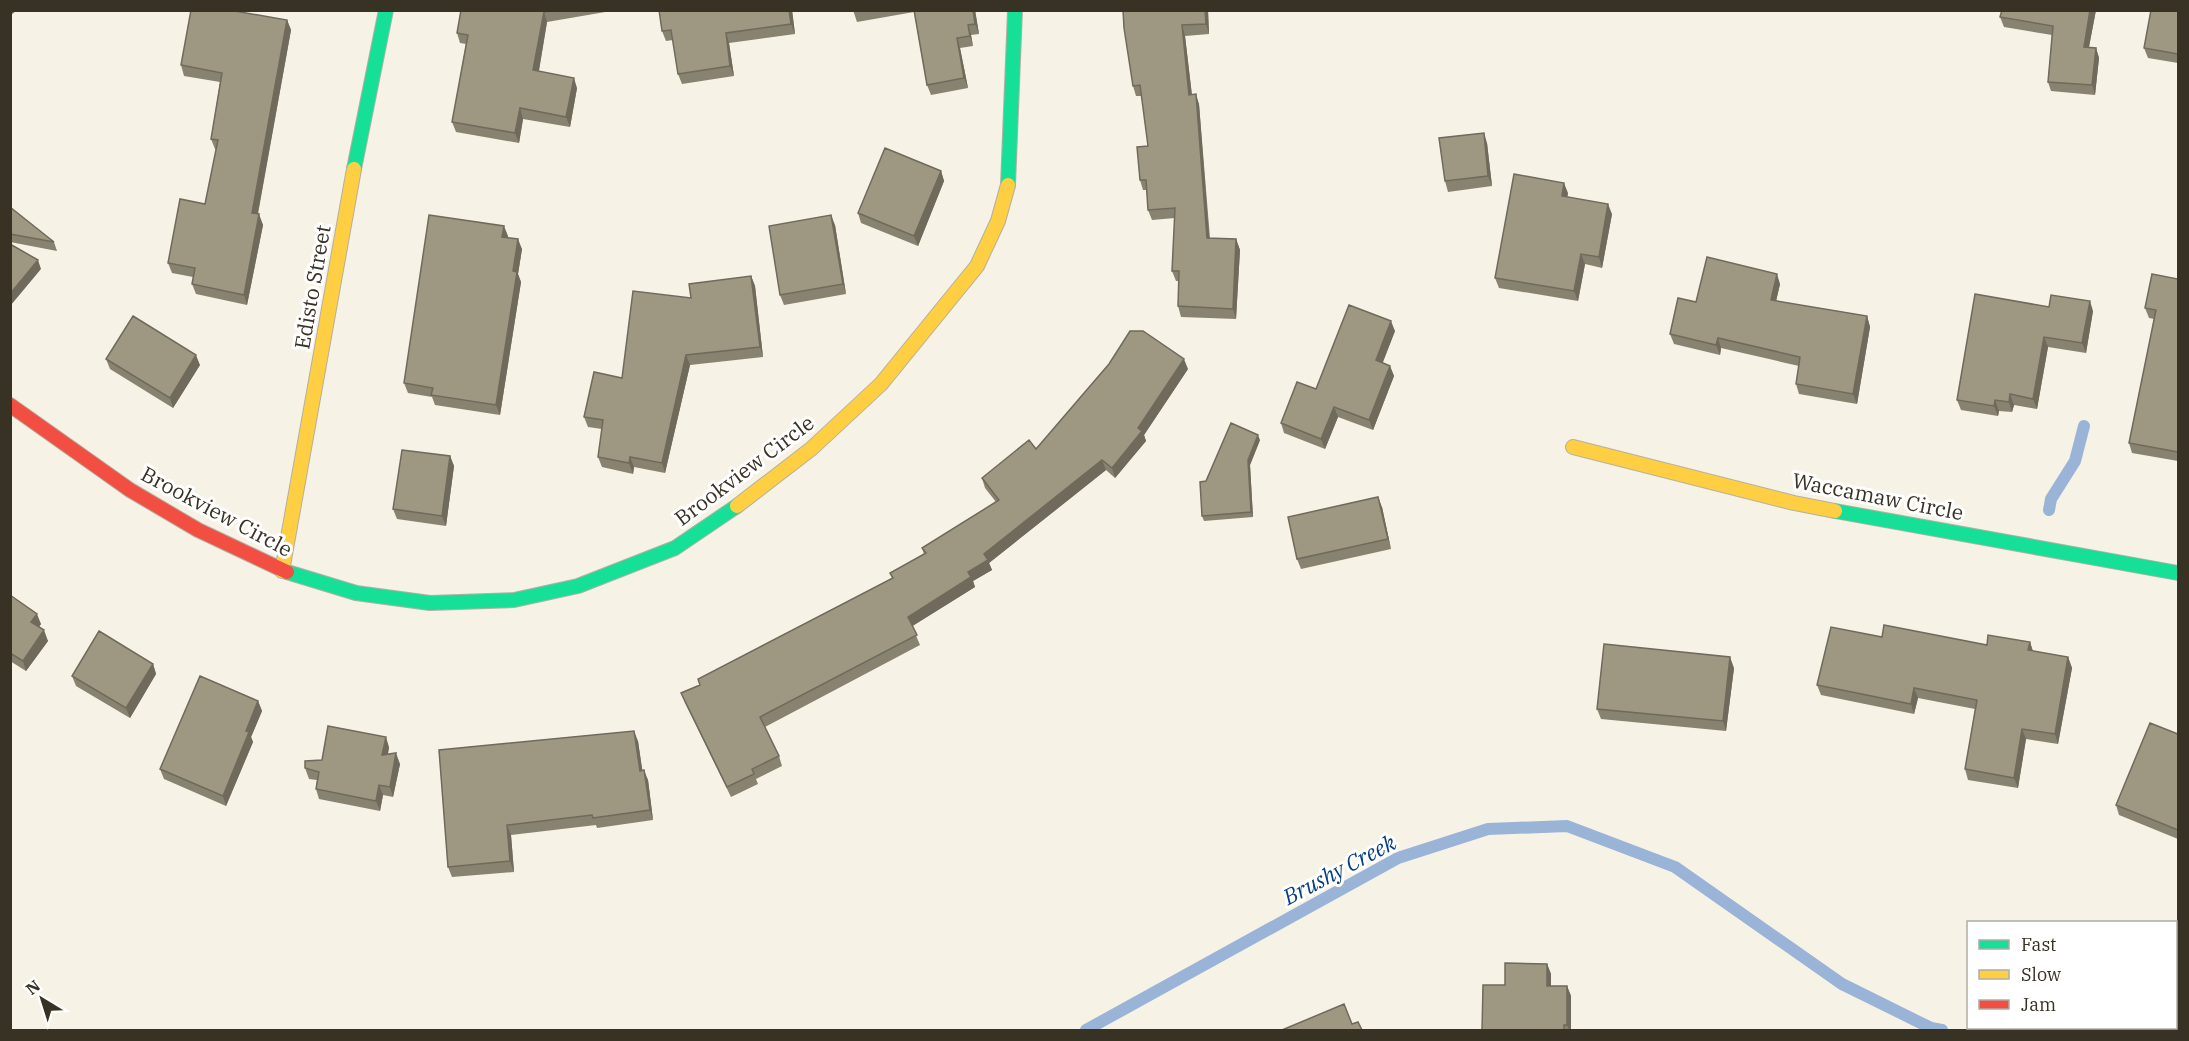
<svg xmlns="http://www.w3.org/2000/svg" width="2189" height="1041" viewBox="0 0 2189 1041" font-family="'IBM Plex Serif',serif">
<rect width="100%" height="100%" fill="#f7f2e6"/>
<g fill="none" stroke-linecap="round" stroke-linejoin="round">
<path stroke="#9ab4d8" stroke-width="12" d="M2049,510L2051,499L2075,461L2084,426
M1086,1030L1398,858L1488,829L1567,826L1675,867L1842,984L1931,1028L1942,1030
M2044,1030V1028"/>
<g stroke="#b4afa3" stroke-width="16">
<path id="fast" d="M354,169L386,10
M1008,185L1015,10
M1835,511L2178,573
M287,572L356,593L430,603L514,600L578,586L675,548L737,506"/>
</g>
<g stroke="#b4afa3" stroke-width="16">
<path id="slow" d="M1573,447L1794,503L1835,511
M737,506L811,449L881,384L977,266L998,221L1008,185
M282,571L354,169"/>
</g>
<g stroke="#b4afa3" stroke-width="16">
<path id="jam" d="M10,405L130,490L198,530L287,572"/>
</g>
<use href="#fast" stroke="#16e098" stroke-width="14"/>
<use href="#slow" stroke="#ffcf43" stroke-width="14"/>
<use href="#jam" stroke="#f24e42" stroke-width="14"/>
</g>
<path fill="#888270" d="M461,10H617L547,22L539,71L577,88L570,127L523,119L519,143L456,132L452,122L466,44L460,43L457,33Z
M659,10H792L795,34L729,43L734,76L682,84L678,74L673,40L666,41L662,31Z
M853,10H975L979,34L971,35L973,46L960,48L968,88L931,95L927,85L914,12L857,22Z
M1123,10H1208L1209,34L1185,36L1192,95L1199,104L1210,238L1236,239L1240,250L1236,319L1181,317L1178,306L1179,281H1176L1172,271L1175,218L1152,220L1148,210L1147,190H1143L1140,180L1148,146L1142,96H1136L1133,86Z
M2096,10L2089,47L2096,48L2099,58L2095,95L2051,91L2048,82L2052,35L2004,27L2000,17Z
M2178,10V63L2148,58L2144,48Z
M287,20L291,30L258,214L263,225L247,305L196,294L192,284L193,277L172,273L168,263L205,204L216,150L215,149L211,139L220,82L184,76L181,65Z
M1487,143L1492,186L1448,192L1445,181Z
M941,171L944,181L918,246L861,223L858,213Z
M1568,193L1567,197L1612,214L1602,268L1585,264L1578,301L1499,288L1495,278Z
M10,207L54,242L57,251L10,242Z
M835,225L846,294L784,305L780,295Z
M508,236V237L522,249L518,274L521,282L500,415L435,405L432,397L408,393L404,383Z
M751,276L755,286L763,357L690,365L665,473L634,467L633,474L602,467L598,457L602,429L588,427L584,417L622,378L691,298Z
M2178,279V461L2132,453L2129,443L2154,319L2149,318L2145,308Z
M1780,284L1776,301L1867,316L1870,327L1857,404L1799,394L1796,384L1799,366L1721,348L1720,355L1674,344L1670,334L1696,302Z
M2049,307L2093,311L2086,353L2048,347L2037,409L2014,405L2012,412L1999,411L1998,416L1961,410L1957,400Z
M1395,331L1382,363L1390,366L1394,376L1373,430L1338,417L1325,449L1284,433L1281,423L1316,389Z
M106,359L200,365L173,408L110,369Z
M1188,369L1144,435L1146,441L1115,478L1106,470L989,563L992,570L973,581L975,587L912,626L920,645L765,727L779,756L782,766L756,779L758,784L731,797L685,703L681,693L700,685L698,679L892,578L890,573L924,554L922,548L996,502L985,488L982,478Z
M1260,440L1250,465L1253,517L1204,521L1202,516L1206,481Z
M450,456L454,466L446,526L397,519L393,509Z
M1382,507L1391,549L1301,569L1297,559Z
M10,595L41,624L39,627L48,641L26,671L10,661Z
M1882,637L1987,645L2030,642L2033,651L2068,657L2072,668L2058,744L2026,739L2018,788L1968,780L1965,769L1975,709L1918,698L1914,714L1821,695L1817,685Z
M153,664L156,674L130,718L76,686L72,676Z
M1734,668L1726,731L1601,719L1597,709Z
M258,701L262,711L251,737L253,742L226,806L164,779L160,769Z
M2178,734V839L2119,815L2116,805Z
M638,741L642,770L648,780L653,820L597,828L596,825L511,835L514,872L452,877L448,867L439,750Z
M389,747L388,754L400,764L393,797L383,795L380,811L319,799L316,789L317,780L309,779L305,768L322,760Z
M1547,964L1551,974V986H1567L1571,996V1030H1482L1505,985Z"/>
<path fill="#6f6a5b" d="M10,10H17L10,16Z
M789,10H792L795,34L791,24Z
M973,10H975L979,34L975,24Z
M1205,10H1208L1209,34L1206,24Z
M2090,10H2096L2087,57L2084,47Z
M544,12L547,22L537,81L533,70Z
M287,20L291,30L256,223L252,213Z
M968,25L971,35L973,46L970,36Z
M1182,25L1185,36L1193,105L1189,95Z
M726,33L729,43L734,76L730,66Z
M957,38L960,48L968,88L964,78Z
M2096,48L2099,58L2095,95L2092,85Z
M574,78L577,88L570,127L566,117Z
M1196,94L1199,104L1210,248L1207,238Z
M520,108L523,119L519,143L515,133Z
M1484,133L1487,143L1492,186L1488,176Z
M941,171L944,181L918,246L914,236Z
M1564,183L1568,193L1566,206L1562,196Z
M1608,204L1612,214L1602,268L1599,257Z
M259,214L263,225L247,305L244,295Z
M831,215L835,225L846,294L843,284Z
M504,226L508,236L506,247L502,237Z
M518,239L522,249L518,274L521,282L500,415L496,405Z
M1236,239L1240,250L1236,319L1233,309Z
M1581,254L1585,264L1578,301L1574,291Z
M38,260L41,269L11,305L10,294Z
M1777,274L1780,284L1774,310L1771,300Z
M751,276L755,286L763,357L760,347Z
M2090,301L2093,311L2086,353L2082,343Z
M1867,316L1870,327L1857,404L1853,394Z
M1391,321L1395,331L1380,370L1376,360Z
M2044,337L2048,347L2037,409L2033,399Z
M1718,338L1721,348L1720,355L1716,345Z
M196,355L200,365L173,408L170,398Z
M686,355L690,365L665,473L662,463Z
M1184,359L1188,369L1144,435L1146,441L1115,478L1112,468Z
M1390,366L1394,376L1373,430L1369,420Z
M2010,394L2014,405L2012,412L2009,402Z
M1995,400L1999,411L1998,416L1994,406Z
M1334,407L1338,417L1325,449L1321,439Z
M1258,435L1260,440L1250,465L1253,517L1251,512L1248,460Z
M450,456L454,466L446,526L442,516Z
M630,457L634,467L633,474L629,463Z
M1102,460L1106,470L989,563L992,570L973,581L975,587L911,627L908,617L968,572L984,554Z
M1378,497L1382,507L1391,549L1388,539Z
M37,614L41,624L35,632L31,622Z
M44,630L48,641L26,671L23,661Z
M2030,642L2033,652L2028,650Z
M1730,657L1734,668L1726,731L1723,721Z
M2068,657L2072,668L2058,744L2055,734Z
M153,664L156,674L130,718L126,708Z
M1914,688L1918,698L1914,714L1911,704Z
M258,701L262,711L251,737L253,742L226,806L223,796L246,731Z
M2022,729L2026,739L2018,788L2014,778Z
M634,731L638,741L644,781L640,771Z
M386,737L389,747L386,765L382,755Z
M396,753L400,764L393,797L390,787Z
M644,770L648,780L653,820L650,810Z
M379,785L383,795L380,811L376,801Z
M507,825L511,835L514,872L510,861Z
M1547,964L1551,974V996L1547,986Z
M1567,986L1571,996V1030H1569L1567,1025Z"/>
<path fill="#9e9782" stroke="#6f6a5b" stroke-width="1.5" d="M191,10H229L287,20L252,213L259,214L244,295L192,284L195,268L168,263L180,199L205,204L218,140L211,139L222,73L181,65Z
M461,10H554L544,12L533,70L574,78L566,117L520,108L515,133L452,122L468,35L457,33Z
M659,10H789L791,24L726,33L730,66L678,74L671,30L662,31Z
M914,10H973L975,24L968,25L970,36L957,38L964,78L927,85Z
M1123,10H1205L1206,24L1182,25L1189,95L1196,94L1207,238L1236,239L1233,309L1178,306L1179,271H1172L1175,208L1148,210L1146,180H1140L1137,147L1148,146L1140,85L1133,86L1124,28Z
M2002,10H2090L2084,47L2096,48L2092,85L2048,82L2053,26L2000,17Z
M2151,10H2178V54L2144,48Z
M1484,133L1488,176L1445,181L1439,138Z
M885,148L941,171L914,236L858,213Z
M1514,174L1564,183L1562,196L1608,204L1599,257L1581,254L1574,291L1495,278Z
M10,207L54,242L10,234Z
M429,215L504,226L502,237L518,239L513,271L517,272L496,405L431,395L433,388L404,383Z
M831,215L843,284L780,295L769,226Z
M10,244L38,260L10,294Z
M1707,257L1777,274L1771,300L1867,316L1853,394L1796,384L1800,357L1718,338L1716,345L1670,334L1678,298L1696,302Z
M2152,274L2178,279V452L2129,443L2156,310L2145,308Z
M751,276L760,347L686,355L662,463L630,457L629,463L598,457L603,420L584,417L594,372L622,378L633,291L691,298L689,284Z
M1975,294L2049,307L2051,295L2090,301L2082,343L2044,337L2033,399L2010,394L2009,402L1995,400L1994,406L1957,400Z
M1349,305L1391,321L1376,360L1390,366L1369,420L1334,407L1321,439L1281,423L1297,382L1316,389Z
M133,316L196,355L170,398L106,359Z
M1130,331H1143L1184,359L1138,428L1142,431L1112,468L1102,460L984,554L988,560L968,572L971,577L908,617L917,635L760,717L779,756L752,769L754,774L727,787L681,693L700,685L698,679L893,578L890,573L926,553L922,548L999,500L982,478L1029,440L1036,449L1109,364Z
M1231,423L1258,435L1248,460L1251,512L1202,516L1200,482L1206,481Z
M402,450L450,456L442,516L393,509Z
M1378,497L1388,539L1297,559L1288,517Z
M10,595L37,614L31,622L44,630L23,661L10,653Z
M1884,625L1987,645L1988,635L2030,642L2028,650L2068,657L2055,734L2022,729L2014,778L1965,769L1977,700L1914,688L1911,704L1817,685L1831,627L1882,637Z
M99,631L153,664L126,708L72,676Z
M1604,644L1730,657L1723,721L1597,709Z
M200,676L258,701L246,731L249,732L223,796L160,769Z
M2150,723L2178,734V830L2116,805Z
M328,726L386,737L382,755L396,753L390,787L379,785L376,801L316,789L319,772L305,768V761L322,760Z
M634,731L640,771L644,770L650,810L593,818L592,815L507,825L510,861L448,867L439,750Z
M1505,963L1547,964V986H1567V1025H1564V1030H1482L1483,985H1505Z
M1344,1004L1352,1024L1358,1022L1362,1030H1282Z"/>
<g text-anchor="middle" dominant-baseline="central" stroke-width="6" stroke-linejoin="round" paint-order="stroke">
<g font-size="21" fill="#383224" stroke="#fff">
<text transform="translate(312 287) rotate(-80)">Edisto Street</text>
<text transform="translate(744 470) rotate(-37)">Brookview Circle</text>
<text transform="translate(1878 496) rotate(11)">Waccamaw Circle</text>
<text transform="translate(217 511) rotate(28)">Brookview Circle</text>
</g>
<g font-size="22" font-style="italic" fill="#053e81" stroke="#fff">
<text transform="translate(1339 869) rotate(-28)">Brushy Creek</text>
</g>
</g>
<rect width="2189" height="1041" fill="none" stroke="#383224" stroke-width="24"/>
<rect x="1967" y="921" width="210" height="108" fill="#ffffff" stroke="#afada7" stroke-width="1.5"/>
<rect x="1979" y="940" width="30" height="9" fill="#16e098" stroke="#afada7" stroke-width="1.5"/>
<text x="2021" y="951" font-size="18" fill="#383224">Fast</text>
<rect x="1979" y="970" width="30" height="9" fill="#ffcf43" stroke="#afada7" stroke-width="1.5"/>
<text x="2021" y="981" font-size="18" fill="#383224">Slow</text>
<rect x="1979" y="1000" width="30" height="9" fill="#f24e42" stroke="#afada7" stroke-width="1.5"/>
<text x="2021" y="1011" font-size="18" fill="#383224">Jam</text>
<g transform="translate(42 999) rotate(322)" stroke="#ffffff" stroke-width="4.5" paint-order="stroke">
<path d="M0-4.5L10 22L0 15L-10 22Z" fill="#383224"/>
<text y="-9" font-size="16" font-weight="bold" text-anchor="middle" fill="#383224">N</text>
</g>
</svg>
